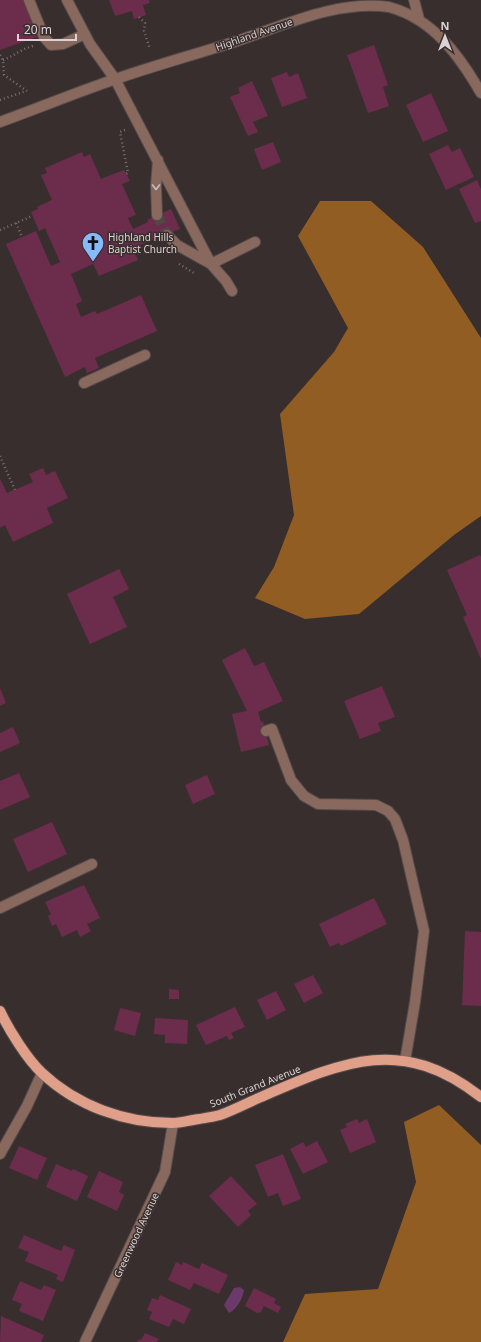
<svg xmlns="http://www.w3.org/2000/svg" width="481" height="1342" viewBox="0 0 481 1342" font-family="'Noto Sans',sans-serif">
<rect width="100%" height="100%" fill="#392e2e"/>
<path fill="#915d22" d="M320,201H371L423,247L481,338V516L454,535L359,614L305,619L255,598L274,567L294,515L280,414L334,352L348,328L298,236Z
M439,1105L481,1145V1342H283L305,1294L378,1289L416,1182L404,1122Z"/>
<path fill="#6b396b" d="M240,1287L244,1290C243,1298 237,1309 229,1313L224,1305L234,1288Z"/>
<path fill="#6c2c4c" d="M0,0H24L37,37L0,50Z
M109,0H149L150,3L143,5L146,15L134,19L132,11L115,16Z
M374,45L388,85L383,87L389,106L368,113L347,55Z
M287,72L289,77L298,73L307,98L282,107L271,78Z
M252,81L268,116L253,122L258,132L248,136L230,97L240,93L238,88Z
M431,93L448,131L423,142L406,105Z
M273,142L281,162L262,170L254,149Z
M448,145L452,152L460,148L474,177L446,190L429,154Z
M82,152L84,157L90,154L101,179L124,170L130,181L122,184L136,215L128,218L133,229L148,222L147,220L171,209L180,229L132,248L138,260L99,276L93,264L71,274L82,301L76,304L81,317L95,311L97,314L141,295L157,331L95,358L99,368L87,373L85,367L65,377L6,244L36,231L51,266L60,262L45,228L39,231L31,212L38,209L37,207L52,200L41,175L47,173L45,168Z
M477,180L481,189V221L475,223L459,189Z
M43,468L46,475L55,471L68,498L47,508L53,523L13,542L5,525L0,528V479L7,493L33,482L29,474Z
M480,555L481,557V659L463,617L467,615L447,570Z
M119,569L129,589L113,597L127,627L90,644L67,594Z
M245,648L254,666L264,662L283,701L258,712L261,722L263,721L269,745L241,752L232,714L247,711L222,660Z
M382,686L395,717L378,723L381,731L360,739L344,701Z
M0,688L6,703L0,706Z
M13,727L20,743L0,752V733Z
M19,773L30,797L0,810V781Z
M207,775L215,794L193,804L185,785Z
M52,822L67,854L28,872L13,839Z
M84,885L100,918L87,924L91,931L80,937L77,930L62,937L56,924L52,926L48,916L51,914L45,902Z
M374,898L387,924L341,946L339,943L330,947L319,924Z
M465,931L481,932V1006L462,1005Z
M313,975L323,993L304,1003L294,984Z
M169,989L179,990V999H169Z
M276,991L286,1010L267,1020L257,1000Z
M235,1007L245,1027L231,1033L234,1038L229,1040L227,1036L206,1045L196,1025Z
M120,1008L141,1013L135,1036L114,1030Z
M155,1018L188,1020L187,1044L165,1043V1035L154,1034Z
M357,1119L359,1123L367,1119L376,1142L350,1153L340,1130L347,1127L345,1124Z
M317,1141L328,1162L303,1174L290,1149L303,1142L306,1147Z
M19,1146L47,1158L37,1180L9,1168Z
M283,1154L301,1199L283,1206L278,1193L268,1197L255,1165Z
M56,1164L72,1171L73,1169L88,1176L77,1201L46,1187Z
M99,1171L123,1182L119,1192L124,1195L117,1211L87,1197Z
M231,1176L257,1204L248,1211L251,1215L238,1227L209,1196Z
M24,1235L61,1251L64,1245L75,1250L63,1282L56,1279L58,1275L25,1261L29,1252L18,1248Z
M176,1262L182,1265L183,1262L199,1269L202,1263L228,1275L219,1294L194,1283L190,1290L168,1280Z
M20,1281L41,1290L44,1285L56,1290L43,1321L19,1311L22,1304L12,1300Z
M254,1288L276,1299L274,1303L281,1307L278,1313L264,1306L261,1312L257,1313L245,1306Z
M160,1295L191,1309L184,1324L173,1319L169,1327L149,1319L152,1312L147,1310L152,1298L158,1300Z
M1,1316L44,1335L41,1342H0Z
M145,1333L159,1339L157,1342H137L139,1339L141,1340Z"/>
<g fill="none" stroke-linecap="round" stroke-linejoin="round">
<path stroke="#514747" stroke-width="10" stroke-dasharray="10 5" stroke-linecap="butt" d="M157,215L167,235"/>
<g stroke="#564c4c" stroke-width="12">
<path id="minor" d="M29,0L44,37L51,45L63,44L85,34
M67,0L90,44L115,79L211,264L226,281L232,291
M414,0L419,19
M0,122C39,108 77,92 116,79C156,65 197,54 237,41C285,25 337,0 389,7C433,19 459,55 481,93
M157,215L156,186L158,160
M167,235L177,245L211,264L255,242
M84,383L145,355
M266,731L272,729L291,780L304,796L318,804L376,805L388,811L395,819L403,840L424,931L415,1002L405,1061
M0,908L92,864
M0,1154L27,1106L42,1073
M85,1342L165,1172L173,1123"/>
</g>
<g stroke="#564c4c" stroke-width="12">
<path id="major" d="M0,1011C9,1030 27,1059 42,1073C77,1106 125,1123 172,1123C181,1123 190,1120 199,1119C205,1118 213,1117 220,1115C234,1110 247,1103 261,1097C344,1061 402,1035 481,1097"/>
</g>
<path stroke="#7a7070" stroke-width="2.5" stroke-dasharray="1 3" stroke-linecap="butt" d="M139,17L145,23L144,31L150,49
M0,55L3,60L4,75L27,91
M3,60C14,56 21,49 33,46
M0,100L26,91
M125,130L120,132L128,173L126,174
M16,223L22,237
M0,230L32,216
M179,264L194,273
M0,456L15,490"/>
<use href="#minor" stroke="#89695e" stroke-width="10"/>
<use href="#major" stroke="#e09f88" stroke-width="10"/>
</g>
<defs><path id="oneway-chevron" d="M-2-3.5L2.5 0L-2 3.5" fill="none" stroke-width="1.6" stroke-linecap="round" stroke-linejoin="round"/></defs>
<use stroke="#cbbebc" href="#oneway-chevron" transform="translate(156 187) rotate(90)"/>
<defs>
<g id="church-pin" transform="scale(1.15)"><path d="M0 17L-7.5 6A9.5 9.5 0 1 1 7.5 6Z" fill="#86bbfb" stroke="#392e2e"/><path d="M-1.2-6h2.4v3.5h3.3v2.4h-3.3V6h-2.4V-.1h-3.3v-2.4h3.3Z" fill="#111"/></g>
</defs>
<g fill-rule="evenodd">
<use href="#church-pin" x="93" y="243"/>
</g>
<g text-anchor="middle" dominant-baseline="central" stroke-width="3" stroke-linejoin="round" paint-order="stroke">
<g font-size="10" fill="#dbd3d3" stroke="#392e2e">
<text transform="translate(254 34) rotate(-19)">Highland Avenue</text>
<text transform="translate(255 1086) rotate(-22)">South Grand Avenue</text>
<text transform="translate(136 1235) rotate(-65)">Greenwood Avenue</text>
</g>
<g font-size="10" fill="#dbd3d3" stroke="#392e2e" text-anchor="start">
<text x="108" y="237">Highland Hills<tspan x="108" dy="12">Baptist Church</tspan></text>
</g>
</g>
<g transform="translate(445 36)" stroke="#392e2e" stroke-width="3" paint-order="stroke">
<path d="M0-3L7 15L0 10L-7 15Z" fill="#dbd3d3"/>
<text y="-6" font-size="11" font-weight="bold" text-anchor="middle" fill="#dbd3d3">N</text>
</g>
<path d="M18 34v6h58v-6" fill="none" stroke="#dbd3d3" stroke-width="2"/>
<text x="24" y="34" font-size="12" fill="#dbd3d3" stroke="#392e2e" stroke-width="3" paint-order="stroke">20 m</text>
</svg>
